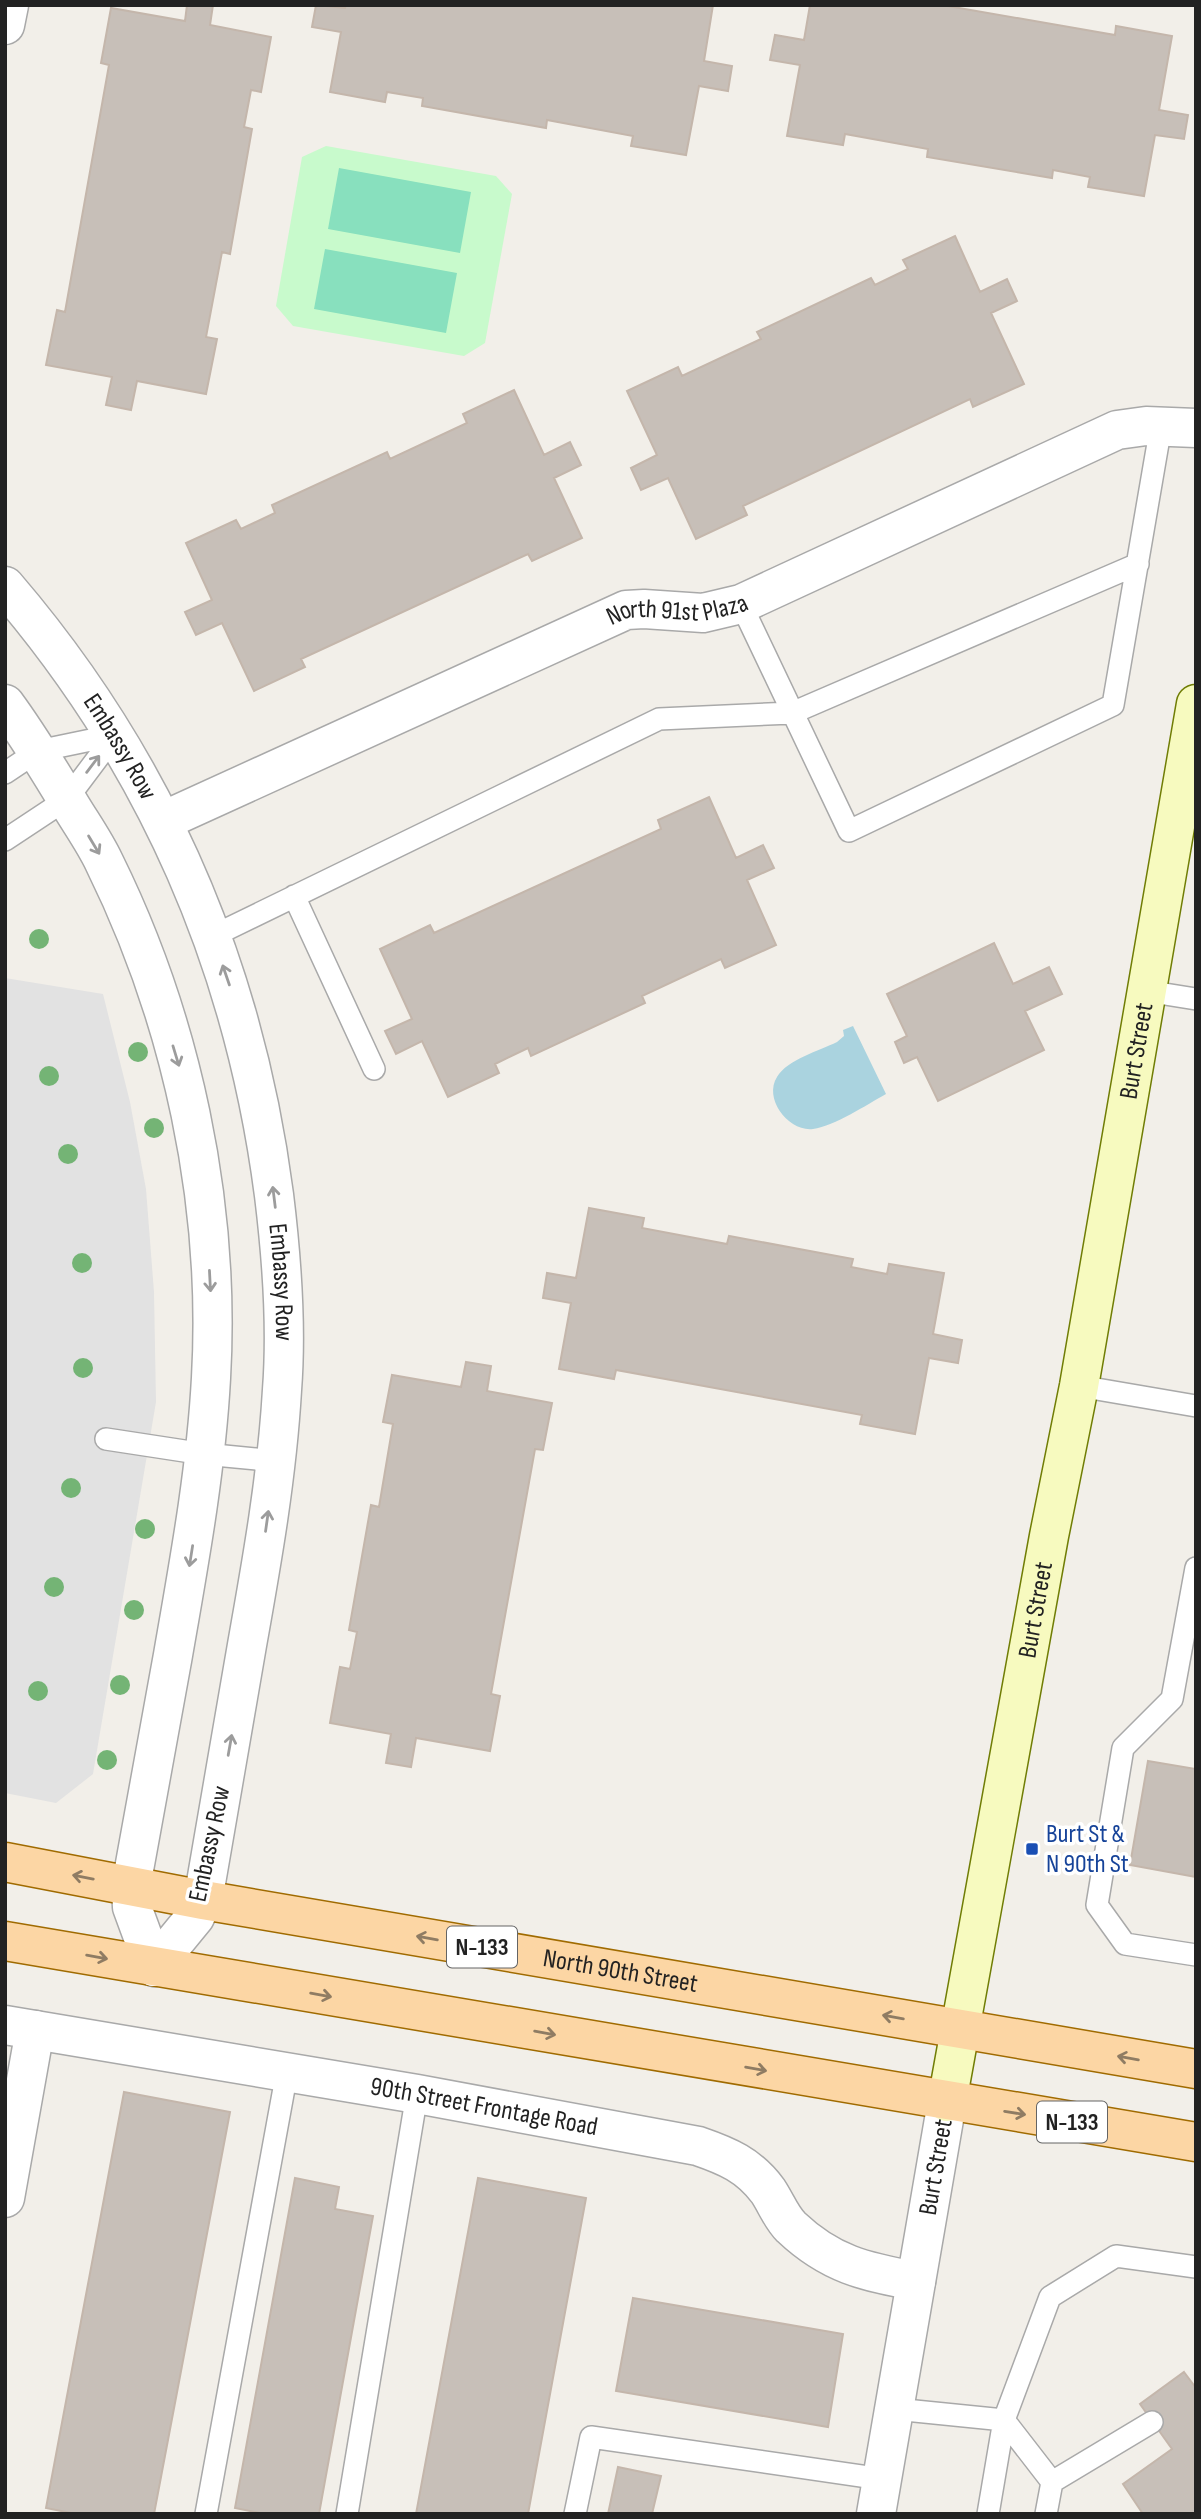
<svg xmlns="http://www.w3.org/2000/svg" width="1201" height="2519" viewBox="0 0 1201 2519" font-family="'Sofia Sans Condensed',sans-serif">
<rect width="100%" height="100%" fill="#f2efe9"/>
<path fill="#c8facc" d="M326,146L496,176L512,194L485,343L464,356L293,326L276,306L302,157Z"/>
<path fill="#88e0be" d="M339,168L471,192L460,253L328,229Z
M325,249L457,273L446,333L314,309Z"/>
<path fill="#e2e2e2" d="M5,978L103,994L130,1102L146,1189L154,1292L156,1402L93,1774L56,1803L5,1793Z"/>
<path fill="#aad3df" d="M853,1026L886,1094C866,1105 835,1126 813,1129C789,1132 763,1099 777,1077C788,1059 819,1051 837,1042L844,1036L843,1030Z"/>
<path fill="#c7bfb8" stroke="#c4b6ab" stroke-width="2" d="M187,5H213L210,25L271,37L261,92L251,90L244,127L252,129L230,254L222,252L206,337L217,339L206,394L137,381L131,410L106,405L112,377L46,365L57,310L65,312L109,65L101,63L111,8L185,21Z
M316,5L345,8L346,5H713L704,61L732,66L728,91L699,86L686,155L631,146L633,136L547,120L546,128L422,106L423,98L387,92L385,102L330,92L341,32L312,27Z
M810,5H942L1115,35L1116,26L1172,36L1159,110L1188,115L1184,139L1155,135L1144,196L1088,187L1090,177L1053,170L1052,178L927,157L928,149L845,134L843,145L787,136L800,65L770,60L775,35L804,40Z
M955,236L980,292L1007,279L1017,301L991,313L1024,384L973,407L970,399L743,506L747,515L696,539L668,478L641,490L631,468L657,455L627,391L678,367L682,376L761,339L757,332L871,278L875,285L908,269L903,260Z
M514,390L544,455L570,442L581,465L554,478L582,538L532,561L528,554L301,659L305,667L254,691L222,623L196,635L185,612L212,600L186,543L236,520L241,529L275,513L272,505L387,452L390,459L467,423L463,414Z
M709,797L736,858L763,845L774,868L747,880L776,945L725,968L721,959L642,996L645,1003L531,1056L528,1048L495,1064L499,1073L448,1097L422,1041L396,1054L385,1031L412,1019L380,949L430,925L434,933L661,829L658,820Z
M994,943L1013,984L1049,967L1062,994L1025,1011L1044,1050L938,1101L917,1057L904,1063L895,1042L907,1036L887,994Z
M589,1208L644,1218L642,1228L727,1244L729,1236L853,1259L851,1267L887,1274L889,1264L944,1273L933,1334L962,1340L958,1363L929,1358L915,1434L860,1424L862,1415L616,1370L614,1379L559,1369L571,1303L543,1298L547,1273L576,1278Z
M466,1362L491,1366L487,1391L552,1403L543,1450L535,1449L491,1694L500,1696L490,1751L416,1738L411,1767L386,1763L391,1734L330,1723L340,1667L350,1669L357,1632L349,1630L371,1505L379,1507L393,1424L383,1422L392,1375L461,1387Z
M1148,1761L1196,1769V1877L1130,1865Z
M124,2092L230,2112L154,2514H76L46,2508Z
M295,2178L339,2187L335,2209L373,2216L319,2514H265L235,2508Z
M478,2178L586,2198L528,2514H416Z
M633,2298L843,2334L828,2427L616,2391Z
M1184,2372L1196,2388V2514H1143L1123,2484L1172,2449L1140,2404Z
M618,2467L661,2476L652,2514H608Z"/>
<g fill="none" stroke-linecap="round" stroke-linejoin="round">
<g stroke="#a9a9a9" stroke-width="24">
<path id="lane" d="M741,604L849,831L1113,705L1161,426
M5,773L38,751L115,735
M5,840L67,799L115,735
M294,896L374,1069
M213,936L659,719L792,713L1138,564
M1146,991L1196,999
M1079,1386L1196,1406
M106,1439L204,1454L276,1461
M1196,1568L1172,1699L1123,1748L1097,1905L1125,1944L1196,1955
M895,2409L1004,2420L1052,2482L1046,2514
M1052,2482L1152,2422
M206,2514L287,2072
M347,2514L417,2094
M575,2514L591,2437L882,2479
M988,2514L1004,2420L1050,2297L1116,2256L1196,2267"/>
</g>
<g stroke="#a9a9a9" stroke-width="41">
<g id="street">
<path d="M5,25L9,5"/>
<path id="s1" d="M5,586C157,763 244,965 274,1195C282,1260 287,1325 282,1390C277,1476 262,1561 247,1645C232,1730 218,1815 203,1900L195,1917L154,1967"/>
<path d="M5,704C30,738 51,773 72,808C83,826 95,843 104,862C182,1020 221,1203 211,1378C206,1471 189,1563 173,1655C159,1732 145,1809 131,1886L132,1907L154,1967"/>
<path id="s2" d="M163,821L626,610L644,609L703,613L741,604L1117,430L1146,426L1196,428"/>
<path id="s3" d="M5,2025L417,2094L698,2146C727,2156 749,2165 768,2191C776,2203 781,2217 791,2227C830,2264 865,2272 916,2281"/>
<path d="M5,2198L35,2030"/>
<path id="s4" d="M876,2514L947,2102"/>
</g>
</g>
<g stroke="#707d05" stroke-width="41">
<g id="secondary">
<path id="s5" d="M947,2102L1049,1536L1079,1386L1196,704"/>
</g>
</g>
<g stroke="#a06b00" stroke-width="41">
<g id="primary">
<path id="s6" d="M5,1862L203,1900L1196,2069"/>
<path d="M5,1941L1196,2142"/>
</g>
</g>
<use href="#lane" stroke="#fff" stroke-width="21"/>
<use href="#street" stroke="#fff" stroke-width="38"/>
<use href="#secondary" stroke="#f7fabf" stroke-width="38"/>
<use href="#primary" stroke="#fcd6a4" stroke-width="38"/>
</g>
<g fill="#74b475">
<circle cx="39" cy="939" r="10"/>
<circle cx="138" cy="1052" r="10"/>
<circle cx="49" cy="1076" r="10"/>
<circle cx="154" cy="1128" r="10"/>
<circle cx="68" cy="1154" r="10"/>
<circle cx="82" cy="1263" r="10"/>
<circle cx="83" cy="1368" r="10"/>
<circle cx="71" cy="1488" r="10"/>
<circle cx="145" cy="1529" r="10"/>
<circle cx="54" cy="1587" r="10"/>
<circle cx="134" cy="1610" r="10"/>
<circle cx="120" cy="1685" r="10"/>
<circle cx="38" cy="1691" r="10"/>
<circle cx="107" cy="1760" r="10"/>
</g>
<defs><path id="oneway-shaft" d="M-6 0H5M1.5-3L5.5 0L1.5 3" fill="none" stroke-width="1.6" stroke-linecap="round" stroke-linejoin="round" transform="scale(1.75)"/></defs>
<g stroke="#9c9c9c">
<use href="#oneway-shaft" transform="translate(93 764) rotate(-53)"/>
<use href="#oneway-shaft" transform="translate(94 845) rotate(59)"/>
<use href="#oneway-shaft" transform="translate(226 975) rotate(-109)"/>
<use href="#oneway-shaft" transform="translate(176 1056) rotate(73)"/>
<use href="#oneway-shaft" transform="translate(274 1197) rotate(-97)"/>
<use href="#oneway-shaft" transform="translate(210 1281) rotate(87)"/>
<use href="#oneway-shaft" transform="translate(267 1521) rotate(-82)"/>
<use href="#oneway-shaft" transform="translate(191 1556) rotate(99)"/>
<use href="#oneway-shaft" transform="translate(230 1745) rotate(-80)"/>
</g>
<g stroke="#8f7c63">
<use href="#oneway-shaft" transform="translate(83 1877) rotate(-169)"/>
<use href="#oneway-shaft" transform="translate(427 1938) rotate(-170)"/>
<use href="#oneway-shaft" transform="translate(97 1957) rotate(10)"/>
<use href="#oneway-shaft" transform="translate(321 1995) rotate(10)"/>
<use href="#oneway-shaft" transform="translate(893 2017) rotate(-170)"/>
<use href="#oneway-shaft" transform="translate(545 2033) rotate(10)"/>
<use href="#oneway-shaft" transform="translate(1128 2058) rotate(-170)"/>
<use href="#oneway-shaft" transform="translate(756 2069) rotate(10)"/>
<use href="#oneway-shaft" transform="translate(1015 2113) rotate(9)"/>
</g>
<rect fill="#1a4fb4" stroke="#fff" stroke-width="2.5" x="1025" y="1842" width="14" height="14" rx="3.5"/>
<g text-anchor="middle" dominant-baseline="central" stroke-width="7" stroke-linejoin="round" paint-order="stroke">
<g fill="#fff" stroke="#646464" stroke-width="2">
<rect x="447" y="1926.5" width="70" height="41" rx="5"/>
<rect x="1037" y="2101.5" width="70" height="41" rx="5"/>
</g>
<g font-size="24" font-weight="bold" fill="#222">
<text x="482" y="1947">N-133</text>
<text x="1072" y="2122">N-133</text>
</g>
<g font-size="26" fill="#222" stroke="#fff">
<text stroke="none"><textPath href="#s2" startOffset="560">North 91st Plaza</textPath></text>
<text stroke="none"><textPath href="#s1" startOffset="198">Embassy Row</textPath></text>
<text stroke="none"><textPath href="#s5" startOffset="1068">Burt Street</textPath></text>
<text stroke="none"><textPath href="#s1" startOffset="763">Embassy Row</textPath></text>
<text stroke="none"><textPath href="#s5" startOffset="500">Burt Street</textPath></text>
<text transform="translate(210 1844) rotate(-78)">Embassy Row</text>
<text stroke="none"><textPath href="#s6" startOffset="625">North 90th Street</textPath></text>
<text stroke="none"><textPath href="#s3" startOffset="486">90th Street Frontage Road</textPath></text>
<text stroke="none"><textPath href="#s4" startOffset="352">Burt Street</textPath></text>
</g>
<g font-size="26" fill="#164399" stroke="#fff" text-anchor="start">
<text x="1046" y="1834">Burt St &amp;<tspan x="1046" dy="30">N 90th St</tspan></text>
</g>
</g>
<rect width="1201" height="2519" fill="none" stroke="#222222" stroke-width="14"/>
</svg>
